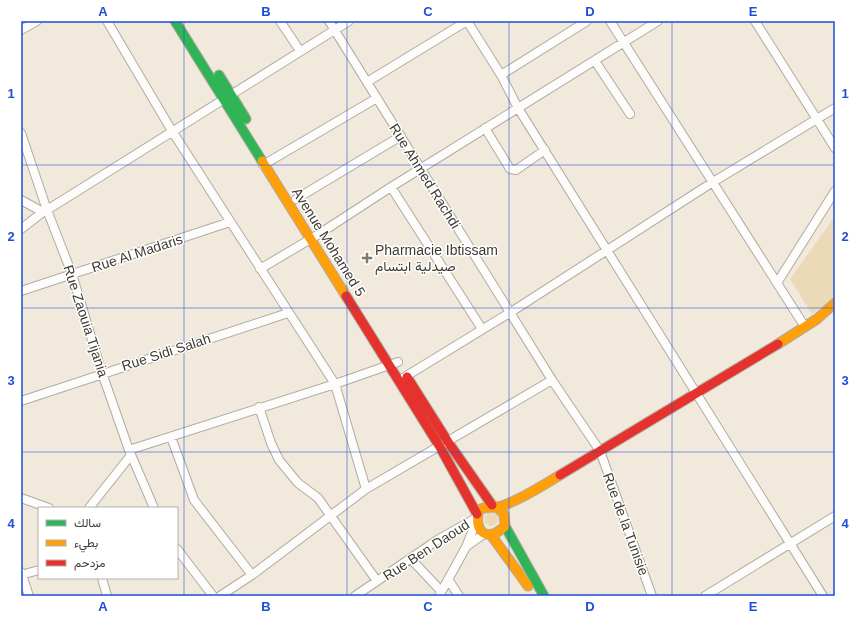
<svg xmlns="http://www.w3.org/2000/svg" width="856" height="617" viewBox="0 0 856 617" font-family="Arial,Vazirmatn,sans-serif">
<rect width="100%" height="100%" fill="#f0e9dc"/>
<path fill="#ebd9b8" d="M835,216V298L812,314L790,279Z
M484 519a7 7 0 1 1 14 0a7 7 0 1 1-14 0Z"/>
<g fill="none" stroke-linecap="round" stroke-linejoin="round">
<g stroke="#b1aba2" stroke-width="10">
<path id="street" d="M107,21L172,131L335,384L366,489
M280,21L300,51
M329,21L552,380L600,451L652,596
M467,21L501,75L518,108L823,596
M610,21L805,327
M755,21L835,148
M21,30L37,21
M595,61L630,114
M501,75L587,21
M367,82L467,21
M485,128L510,169L516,170L545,150
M21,133L47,210L72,274L102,373L129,450L154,508
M263,165L377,98
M391,187L482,329
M296,199L401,136
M21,200L43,212L47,210L349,21
M21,229L43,212
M260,269L319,234L391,187L658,21
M777,283L835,191
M21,291L230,222
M403,378L511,312L713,182L835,108
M21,401L288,313
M259,407L271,443L279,460L298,483L318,498L377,581
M171,437L194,500L252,575
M129,450L335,384L398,362
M21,498L49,508
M89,508L131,455
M467,546L484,534
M177,549L213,596
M411,559L441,591
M21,572L29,596
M21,575L39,570
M102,578L107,596
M448,579L459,596
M220,596L252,575L366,489L552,380
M355,596L439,539L476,518
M439,596L466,547L476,522
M705,596L835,516"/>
</g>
<g stroke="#b1aba2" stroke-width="11">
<path id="fast" d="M175,21L262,161
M219,75L246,119
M505,526L544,596"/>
</g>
<g stroke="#b1aba2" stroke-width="11">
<path id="slow" d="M262,161L346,296
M778,344L817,319L835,303
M497,507L504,514L505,526C487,544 473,531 479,510C486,506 489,508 497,507C514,504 544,485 560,475
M491,535L528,586"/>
</g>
<g stroke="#b1aba2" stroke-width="11">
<path id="jam" d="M346,296L440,447L477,514
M407,377L448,442L492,505
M560,475L778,344"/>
</g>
<use href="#street" stroke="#fdfcfa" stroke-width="8"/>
<use href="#fast" stroke="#30b455" stroke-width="9"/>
<use href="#slow" stroke="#ff9f0a" stroke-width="9"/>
<use href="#jam" stroke="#e5322d" stroke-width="9"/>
</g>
<path fill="none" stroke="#1d4ed8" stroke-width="1" stroke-opacity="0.55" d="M184,21V596M347,21V596M509,21V596M672,21V596M21,165H835M21,308H835M21,452H835"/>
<path fill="#7e786e" stroke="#fff" stroke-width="1.5" d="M365 252h4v4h4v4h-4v4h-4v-4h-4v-4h4z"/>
<g text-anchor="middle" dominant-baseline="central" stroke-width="3" stroke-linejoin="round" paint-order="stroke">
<g font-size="14" fill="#403b32" stroke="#fff">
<text transform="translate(425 176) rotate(58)">Rue Ahmed Rachdi</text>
<text transform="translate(329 242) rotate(58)">Avenue Mohamed 5</text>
<text transform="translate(137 253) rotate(-18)">Rue Al Madaris</text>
<text transform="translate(86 321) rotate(72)">Rue Zaouia Tijania</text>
<text transform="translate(166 352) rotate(-18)">Rue Sidi Salah</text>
<text transform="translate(626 524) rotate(70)">Rue de la Tunisie</text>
<text transform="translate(426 550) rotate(-33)">Rue Ben Daoud</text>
</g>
<g font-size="14" fill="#403b32" stroke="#fff" text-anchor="start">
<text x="375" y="250">Pharmacie Ibtissam<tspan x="375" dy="16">صيدلية ابتسام</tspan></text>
</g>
</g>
<rect width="856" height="617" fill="none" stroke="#ffffff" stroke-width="44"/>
<rect x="38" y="507" width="140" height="72" fill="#ffffff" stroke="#b3b1ad"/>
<rect x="46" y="520" width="20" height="6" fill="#30b455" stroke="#b3b1ad"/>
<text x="74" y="527" font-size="12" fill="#403b32">سالك</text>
<rect x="46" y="540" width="20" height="6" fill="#ff9f0a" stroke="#b3b1ad"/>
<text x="74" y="547" font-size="12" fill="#403b32">بطيء</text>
<rect x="46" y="560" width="20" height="6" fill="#e5322d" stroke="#b3b1ad"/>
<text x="74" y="567" font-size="12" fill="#403b32">مزدحم</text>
<rect x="22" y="22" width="812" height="573" fill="none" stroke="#1d4ed8" stroke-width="1.5"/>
<g font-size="13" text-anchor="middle" font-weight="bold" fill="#1d4ed8">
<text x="103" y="16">A</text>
<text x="266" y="16">B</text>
<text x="428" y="16">C</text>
<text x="590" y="16">D</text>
<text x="753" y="16">E</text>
<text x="11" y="98">1</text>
<text x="845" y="98">1</text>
<text x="11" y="241">2</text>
<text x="845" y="241">2</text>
<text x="11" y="385">3</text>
<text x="845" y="385">3</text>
<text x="11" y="528">4</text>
<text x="845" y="528">4</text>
<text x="103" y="611">A</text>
<text x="266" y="611">B</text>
<text x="428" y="611">C</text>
<text x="590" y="611">D</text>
<text x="753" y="611">E</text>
</g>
</svg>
